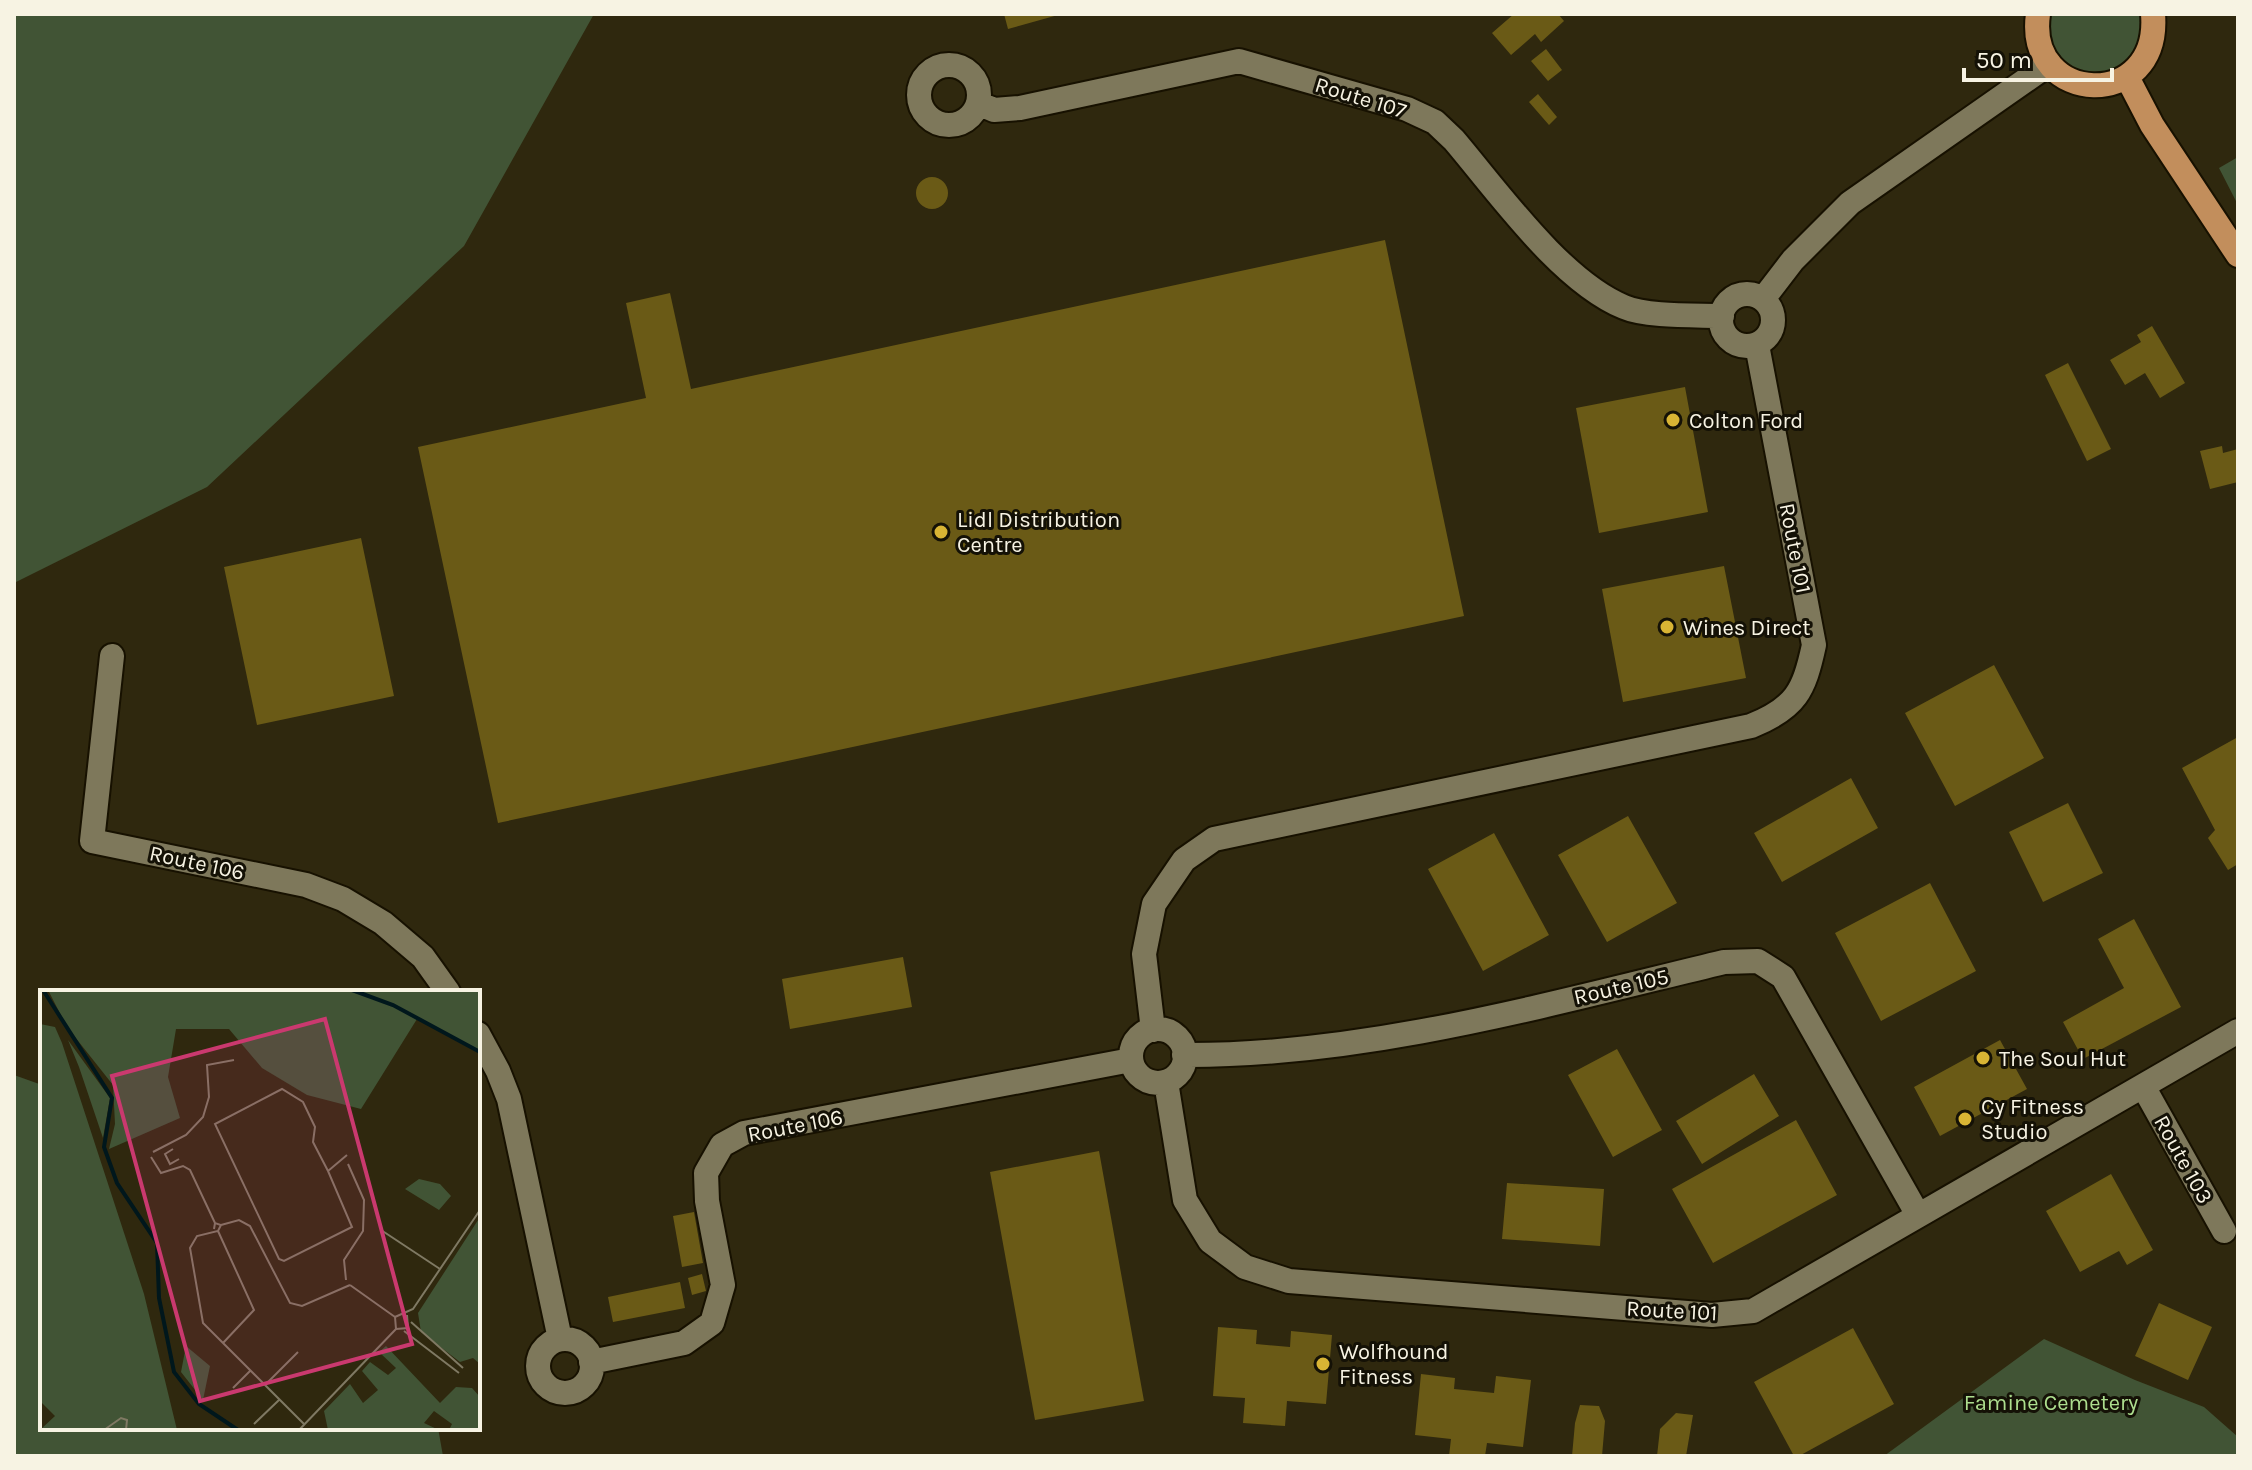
<svg xmlns="http://www.w3.org/2000/svg" width="2252" height="1470" viewBox="0 0 2252 1470" font-family="Karla,sans-serif">
	<style>
		.green { fill: #415435 }
		.building { fill: #6a5a16 }
		.lines { fill: none; stroke-linecap: round; stroke-linejoin: round }
		.minor-casing { stroke: #171100; stroke-width: 28 }
		.major-casing { stroke: #171100; stroke-width: 28 }
		.minor { stroke: #7e785b; stroke-width: 24 }
		.major { stroke: #c28e5c; stroke-width: 24 }
		.poi-dot { fill: #d8b434; stroke: #141106; stroke-width: 3 }
		.labels { text-anchor: middle; stroke-width: 6; stroke-linejoin: round; paint-order: stroke }
		.street-label { font-size: 22px; fill: #f7f3e3; stroke: #141106 }
		.poi-label { font-size: 22px; fill: #f7f3e3; stroke: #141106; text-anchor: start }
		.park-label { font-size: 22px; fill: #adde8e; stroke: #141106 }
		.inset-river { fill: none; stroke: #00171c; stroke-width: 4 }
		.inset-road { fill: none; stroke: #7f7963; stroke-width: 2 }
		.view { fill: #ca396f; fill-opacity: 0.15; stroke: #ca396f; stroke-width: 4 }
		.inset-edge { fill: none; stroke: #f7f3e3; stroke-width: 4 }
	</style>
	<rect width="100%" height="100%" fill="#2f280e"/>
	<path class="green" d="M14,14H594L464,246L207,487L14,583Z
		M2050,14H2140C2152,79 2063,97 2049,39C2047,31 2049,22 2050,14Z
		M2238,157V205L2219,168Z
		M14,1075L42,1085V1428H438L443,1456H14Z
		M2044,1339L2135,1380L2204,1407L2238,1437V1454L2234,1456H1884Z"/>
	<path class="building" d="M1004,14H1057L1058,15L1008,29Z
		M1514,14H1558L1564,21L1541,42L1535,34L1511,55L1492,33Z
		M1546,49L1562,70L1548,81L1531,61Z
		M1538,94L1557,117L1549,125L1529,102Z
		M916 193a16 16 0 1 1 32 0a16 16 0 1 1-32 0Z
		M1385,240L1464,616L498,823L418,447L646,398L626,303L670,293L691,389Z
		M2152,326L2185,383L2160,398L2145,373L2125,385L2110,360L2141,342L2137,335Z
		M2068,363L2111,449L2087,461L2045,375Z
		M1685,387L1708,512L1599,533L1576,408Z
		M2222,446L2223,453L2238,449V482L2210,489L2200,451Z
		M361,538L394,696L257,725L224,567Z
		M1724,566L1746,678L1623,702L1602,589Z
		M1994,665L2044,758L1955,806L1905,713Z
		M2238,737V864L2228,870L2208,838L2215,830L2182,768Z
		M1851,778L1878,828L1782,882L1754,833Z
		M2068,803L2103,873L2043,902L2009,832Z
		M1628,816L1677,903L1607,942L1558,855Z
		M1494,833L1549,935L1483,971L1428,869Z
		M1930,883L1976,971L1881,1021L1835,933Z
		M2134,919L2181,1007L2083,1059L2063,1022L2124,988L2098,939Z
		M903,957L912,1007L790,1029L782,979Z
		M2000,1040L2027,1089L1940,1136L1914,1087Z
		M1617,1049L1662,1130L1613,1157L1568,1075Z
		M1754,1074L1779,1116L1702,1164L1676,1121Z
		M1796,1120L1837,1195L1713,1263L1672,1189Z
		M1099,1151L1144,1401L1035,1420L990,1172Z
		M2111,1174L2153,1250L2127,1265L2119,1251L2080,1272L2046,1211Z
		M1507,1183L1604,1189L1600,1246L1502,1239Z
		M694,1212L703,1263L682,1267L673,1216Z
		M702,1274L706,1291L692,1295L688,1278Z
		M680,1282L685,1308L613,1322L608,1297Z
		M2159,1303L2212,1327L2188,1380L2135,1356Z
		M1218,1327L1257,1330L1256,1344L1290,1347L1291,1331L1332,1335L1326,1404L1287,1401L1285,1426L1243,1423L1245,1398L1213,1396Z
		M1853,1328L1894,1404L1799,1456H1794L1754,1382Z
		M1421,1374L1455,1378L1454,1389L1494,1393L1496,1376L1531,1380L1523,1447L1487,1443L1485,1456H1449L1451,1439L1415,1435Z
		M1580,1405L1599,1406L1605,1421L1602,1456H1572L1575,1423Z
		M1676,1413L1693,1415L1686,1456H1657L1660,1429Z"/>
	<g class="lines">
		<defs>
			<path id="minor" d="M919 95a30 30 0 1 1 60 0a30 30 0 1 1-60 0Z
				M978,103L994,110L1020,108L1239,61L1407,109L1435,122L1454,140C1499,193 1561,281 1624,307C1647,317 1696,315 1722,316
				M1721 320a26 26 0 1 1 52 0a26 26 0 1 1-52 0Z
				M1763,299L1793,260L1850,203L2049,64
				M112,656L92,841L306,885L343,899L383,923L423,957L448,992
				M1131 1056a27 27 0 1 1 54 0a27 27 0 1 1-54 0Z
				M1153,1030L1144,954L1154,904L1184,860L1214,839L1751,726C1796,708 1804,691 1814,645L1757,345
				M478,1034L498,1071L509,1099L560,1339
				M1184,1055C1365,1056 1549,1004 1724,962L1758,961L1783,977L1918,1215
				M1166,1082L1185,1200L1210,1241L1245,1267L1289,1281L1712,1315L1753,1311L2238,1031
				M2143,1086L2224,1231
				M538 1366a27 27 0 1 1 54 0a27 27 0 1 1-54 0Z
				M591,1362L684,1343L712,1323L723,1285L707,1201L706,1173L722,1145L744,1133L1131,1060"/>
			<path id="major" d="M2038,14C2025,106 2161,112 2153,14
				M2127,77L2152,125L2238,255"/>
		</defs>
		<use href="#minor" class="minor-casing"/>
		<use href="#major" class="major-casing"/>
		<use href="#minor" class="minor"/>
		<use href="#major" class="major"/>
	</g>
	<g class="poi-dot">
		<circle cx="1673" cy="420" r="8"/>
		<circle cx="941" cy="532" r="8"/>
		<circle cx="1667" cy="627" r="8"/>
		<circle cx="1983" cy="1058" r="8"/>
		<circle cx="1965" cy="1119" r="8"/>
		<circle cx="1323" cy="1364" r="8"/>
	</g>
	<g class="labels">
		<g class="street-label">
			<text transform="translate(1361 97) rotate(17)" y="8">Route 107</text>
			<text transform="translate(1796 548) rotate(79)" y="8">Route 101</text>
			<text transform="translate(197 862) rotate(12)" y="8">Route 106</text>
			<text transform="translate(1621 986) rotate(-13)" y="8">Route 105</text>
			<text transform="translate(795 1125) rotate(-11)" y="8">Route 106</text>
			<text transform="translate(2184 1159) rotate(61)" y="8">Route 103</text>
			<text transform="translate(1672 1310) rotate(3)" y="8">Route 101</text>
		</g>
		<g class="poi-label">
			<text x="1689" y="428">Colton Ford</text>
			<text x="957" y="527">Lidl Distribution<tspan x="957" dy="25">Centre</tspan></text>
			<text x="1683" y="635">Wines Direct</text>
			<text x="1999" y="1066">The Soul Hut</text>
			<text x="1981" y="1114">Cy Fitness<tspan x="1981" dy="25">Studio</tspan></text>
			<text x="1339" y="1359">Wolfhound<tspan x="1339" dy="25">Fitness</tspan></text>
		</g>
		<g class="park-label">
			<text x="2051" y="1410">Famine Cemetery</text>
		</g>
	</g>
	<g transform="translate(40 990)">
		<rect width="440" height="440" fill="#2f280e"/>
		<path d="M8,0H440V62L377,29L321,119L267,105L222,78L189,39H136L128,87L140,128L69,159L75,134L73,95L27,37ZM0,34L15,37L22,53L104,304L137,440H0L15,426L0,411ZM28,50L70,108L63,148L39,77ZM379,189L400,194L411,206L399,220L365,199ZM440,227V374L433,368L420,372L381,342L378,323ZM146,356L170,376L163,410L141,382ZM346,356L400,413L416,397L432,398L440,407V440H409L412,434L394,421L384,433L399,440H288L284,421L310,394L323,413L338,400L322,381L330,372L348,385L356,378L339,362Z" fill="#415435"/>
		<path class="inset-river" d="M3,0L72,108L64,157L77,193L117,253L119,308L134,382L159,414L198,440M312,0L353,15L440,62"/>
		<path class="inset-road" d="M133,159L125,164L130,174L139,169M113,162L146,145L163,127L169,107L167,75L194,70M111,167L121,183L143,176L150,180L175,233M288,181L273,152L275,137L263,112L242,99L175,134L239,269L244,271L312,237L288,181L307,165M181,235L199,230L210,236L250,313L262,316L310,295M174,239L175,233L181,235L178,241L157,246L150,258L163,333L264,434M341,240L400,279M178,241L214,320L183,353M306,290L304,270L323,241L324,210L308,174M310,295L355,327M371,332L423,378M356,339L355,327L373,319L440,220M356,339L368,338L367,325M364,341L419,383M225,395L258,362M193,398L211,380M214,434L239,410M64,440L81,428L87,430L86,440M259,440L356,339"/>
		<path class="view" d="M285,29L372,354L160,411L72,86Z"/>
		<rect width="440" height="440" class="inset-edge"/>
	</g>
	<rect width="2252" height="1470" fill="none" stroke="#f7f3e3" stroke-width="32"/>
	<path d="M1964 68v12h148v-12" fill="none" stroke="#f7f3e3" stroke-width="4"/>
	<text x="1976" y="68" font-size="24" fill="#f7f3e3" stroke="#141106" stroke-width="6" paint-order="stroke">50 m</text>
</svg>
